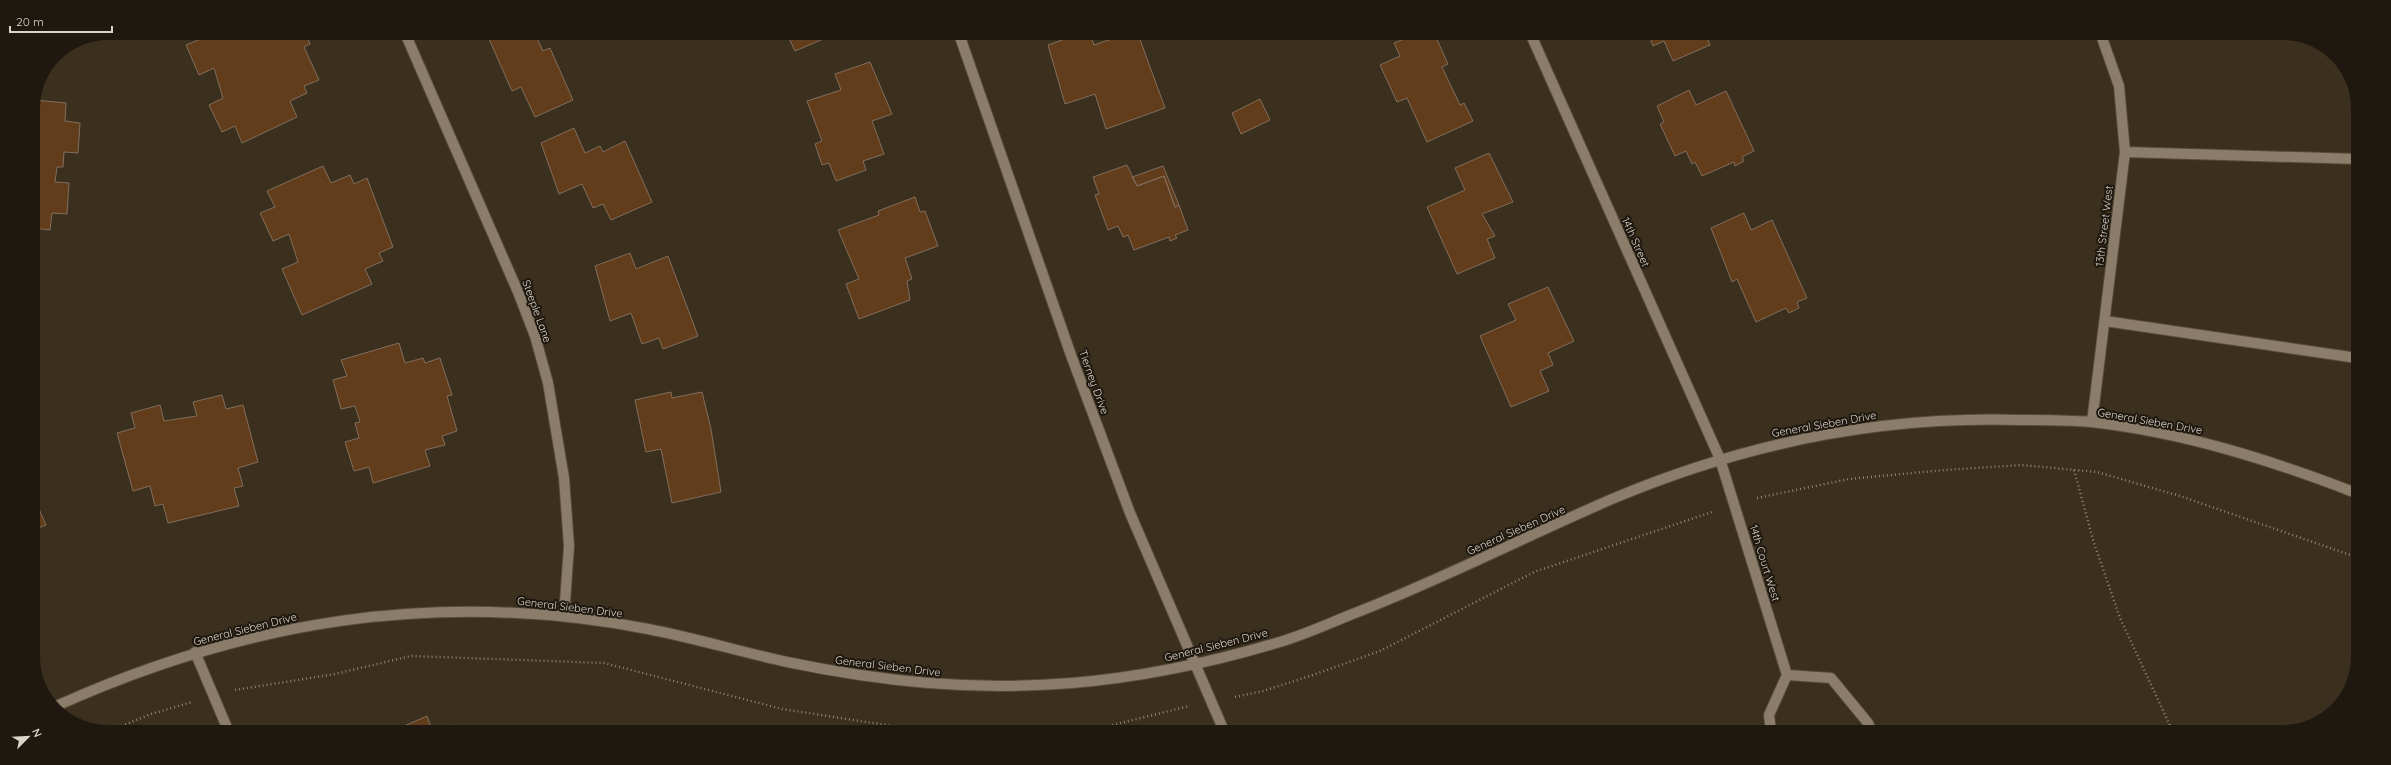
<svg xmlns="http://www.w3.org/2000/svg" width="2391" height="765" viewBox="0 0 2391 765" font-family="Quicksand,sans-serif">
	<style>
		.building { fill: #623d1b; stroke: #826e5e }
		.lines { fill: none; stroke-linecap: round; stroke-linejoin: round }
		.minor-casing { stroke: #564c3d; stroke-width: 12 }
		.path { stroke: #8f8677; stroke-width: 2.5; stroke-dasharray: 1 3; stroke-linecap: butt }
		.minor { stroke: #8b7d69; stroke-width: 10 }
		.labels { text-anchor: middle; stroke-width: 4; stroke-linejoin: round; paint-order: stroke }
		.street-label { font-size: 11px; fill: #dbd4c9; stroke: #1e1810 }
	</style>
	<rect width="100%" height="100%" fill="#3b2f1d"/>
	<path class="building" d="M198,33H305L310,44L304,47L319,80L304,86L307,93L290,101L297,117L242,143L235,126L222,132L209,105L223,98L214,68L199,75L186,45L201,39Z
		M492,33L535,34L543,51L550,48L573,100L535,117L521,87L512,91L489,39L493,37Z
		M787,34H835L795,51Z
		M1079,34H1090L1094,45L1126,34H1138L1165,108L1106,129L1095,94L1065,104L1048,45Z
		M1414,35H1435L1448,64L1442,67L1460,105L1464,103L1473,121L1427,142L1407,98L1397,102L1380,65L1400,56L1394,43Z
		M1649,35H1706L1710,45L1673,61L1664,41L1653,46Z
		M870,62L892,114L872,121L884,154L863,161L866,170L836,181L829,163L822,165L815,144L822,141L807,101L841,90L835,74Z
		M1689,90L1696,105L1726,91L1754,151L1742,157L1744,161L1735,166L1734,162L1702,176L1695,162L1692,164L1686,151L1675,156L1660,124L1664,122L1657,106Z
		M1260,99L1270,120L1241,134L1232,113Z
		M35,100L66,103L65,121L80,123L78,153L64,152L63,167H57L55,182L69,183L67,214L52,213L50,230L33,228Z
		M574,128L585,153L600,146L603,152L625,141L652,202L611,220L603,204L593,208L582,184L559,194L541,143Z
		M1489,153L1513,202L1482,214L1495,236L1487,239L1495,258L1457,274L1427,207L1465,190L1455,168Z
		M1127,165L1137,186L1164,176L1175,207L1179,205L1188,230L1175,235L1177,238L1170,241L1169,237L1134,250L1128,235L1123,237L1118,226L1108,230L1095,195L1099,194L1093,177Z
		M323,166L331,183L350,175L354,184L367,178L393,247L379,253L383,261L365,269L372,284L302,315L282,269L298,262L289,234L273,241L260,213L275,207L267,191Z
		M1163,166L1179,205L1175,207L1164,176L1137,186L1132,177Z
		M915,197L920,212L925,211L938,246L905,258L912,279L907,281L910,300L859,319L846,284L859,279L838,230L879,215L878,211Z
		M1744,213L1751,230L1772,220L1807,298L1797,302L1799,308L1789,313L1786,308L1756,322L1737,279L1732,282L1711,228Z
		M630,253L636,269L668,256L698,336L663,349L659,338L642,344L631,313L610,321L595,266Z
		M1548,287L1574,341L1548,353L1553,365L1540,371L1549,391L1511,407L1480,336L1516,320L1508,304Z
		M399,343L405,363L423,358L425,363L440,358L452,395L447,396L457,431L442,436L445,445L425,450L430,466L373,483L369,467L354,471L345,442L359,438L355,423L360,422L355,406L341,409L333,380L347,376L341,360Z
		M671,392L672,398L702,392L711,429L721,492L672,503L661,449L646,452L635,400Z
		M222,395L226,409L243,405L258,462L238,468L243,486L234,488L239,506L168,523L163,504L155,506L150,486L133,491L117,433L135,428L131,413L160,405L164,421L197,416L193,402Z
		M33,495L46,525L33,530Z
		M427,716L432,730H395Z
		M449,725L451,730H436Z"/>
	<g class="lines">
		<defs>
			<path id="minor" d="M405,33L518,292L535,336L548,383L564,478L569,546L564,616
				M959,34L1072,358L1130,513L1224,731
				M1531,35L1720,459L1787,675L1769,715L1771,731
				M2125,152L2358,159
				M2105,321L2357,358
				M2092,422L2125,152L2119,86L2101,35
				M195,652L228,730
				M1787,675L1831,678L1868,723L1872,732
				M54,707C246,620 439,589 648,629C695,638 741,652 787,662C883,682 974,691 1072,683C1144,677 1214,662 1283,641C1306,634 1328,624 1350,615C1439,581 1524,537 1612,499C1742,444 1878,416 2019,420C2043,420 2067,420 2091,422C2182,432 2271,460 2356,493"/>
		</defs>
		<use href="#minor" class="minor-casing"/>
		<path class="path" d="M2074,470L2094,543L2120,618L2173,732
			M1757,498L1849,479L1945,470L2022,465L2097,472L2180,496L2356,557
			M235,690L335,674L411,656L604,663L782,709L918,730
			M1235,697L1263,691L1310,676L1380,651L1534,572L1712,512
			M114,729L151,714L192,702
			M1089,731L1189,706"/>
		<use href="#minor" class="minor"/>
	</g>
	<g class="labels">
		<g class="street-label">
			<text transform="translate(2104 226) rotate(-83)" y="4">13th Street West</text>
			<text transform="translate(1636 242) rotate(66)" y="4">14th Street</text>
			<text transform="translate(537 311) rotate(70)" y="4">Steeple Lane</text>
			<text transform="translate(1094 382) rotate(70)" y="4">Tierney Drive</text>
			<text transform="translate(2150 421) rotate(10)" y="4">General Sieben Drive</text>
			<text transform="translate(1824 424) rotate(-10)" y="4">General Sieben Drive</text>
			<text transform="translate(1516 530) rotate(-24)" y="4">General Sieben Drive</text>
			<text transform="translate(1765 563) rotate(73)" y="4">14th Court West</text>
			<text transform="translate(570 607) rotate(7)" y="4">General Sieben Drive</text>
			<text transform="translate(245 629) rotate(-14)" y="4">General Sieben Drive</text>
			<text transform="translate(1216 645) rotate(-14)" y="4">General Sieben Drive</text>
			<text transform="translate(888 666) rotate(7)" y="4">General Sieben Drive</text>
		</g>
	</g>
	<path d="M0 0H2391V765H0ZM108 40H2283A68 68 0 0 1 2351 108V657A68 68 0 0 1 2283 725H108A68 68 0 0 1 40 657V108A68 68 0 0 1 108 40Z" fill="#1e1810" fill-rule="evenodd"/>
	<g transform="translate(28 737) rotate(66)" stroke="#1e1810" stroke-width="3" paint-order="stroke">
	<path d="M0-3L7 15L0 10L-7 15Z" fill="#dbd4c9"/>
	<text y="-6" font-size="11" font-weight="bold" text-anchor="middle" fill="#dbd4c9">N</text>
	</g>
	<path d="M10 26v6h102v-6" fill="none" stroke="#dbd4c9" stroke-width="2"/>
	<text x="16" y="26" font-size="12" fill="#dbd4c9" stroke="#1e1810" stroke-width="3" paint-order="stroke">20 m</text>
</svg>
